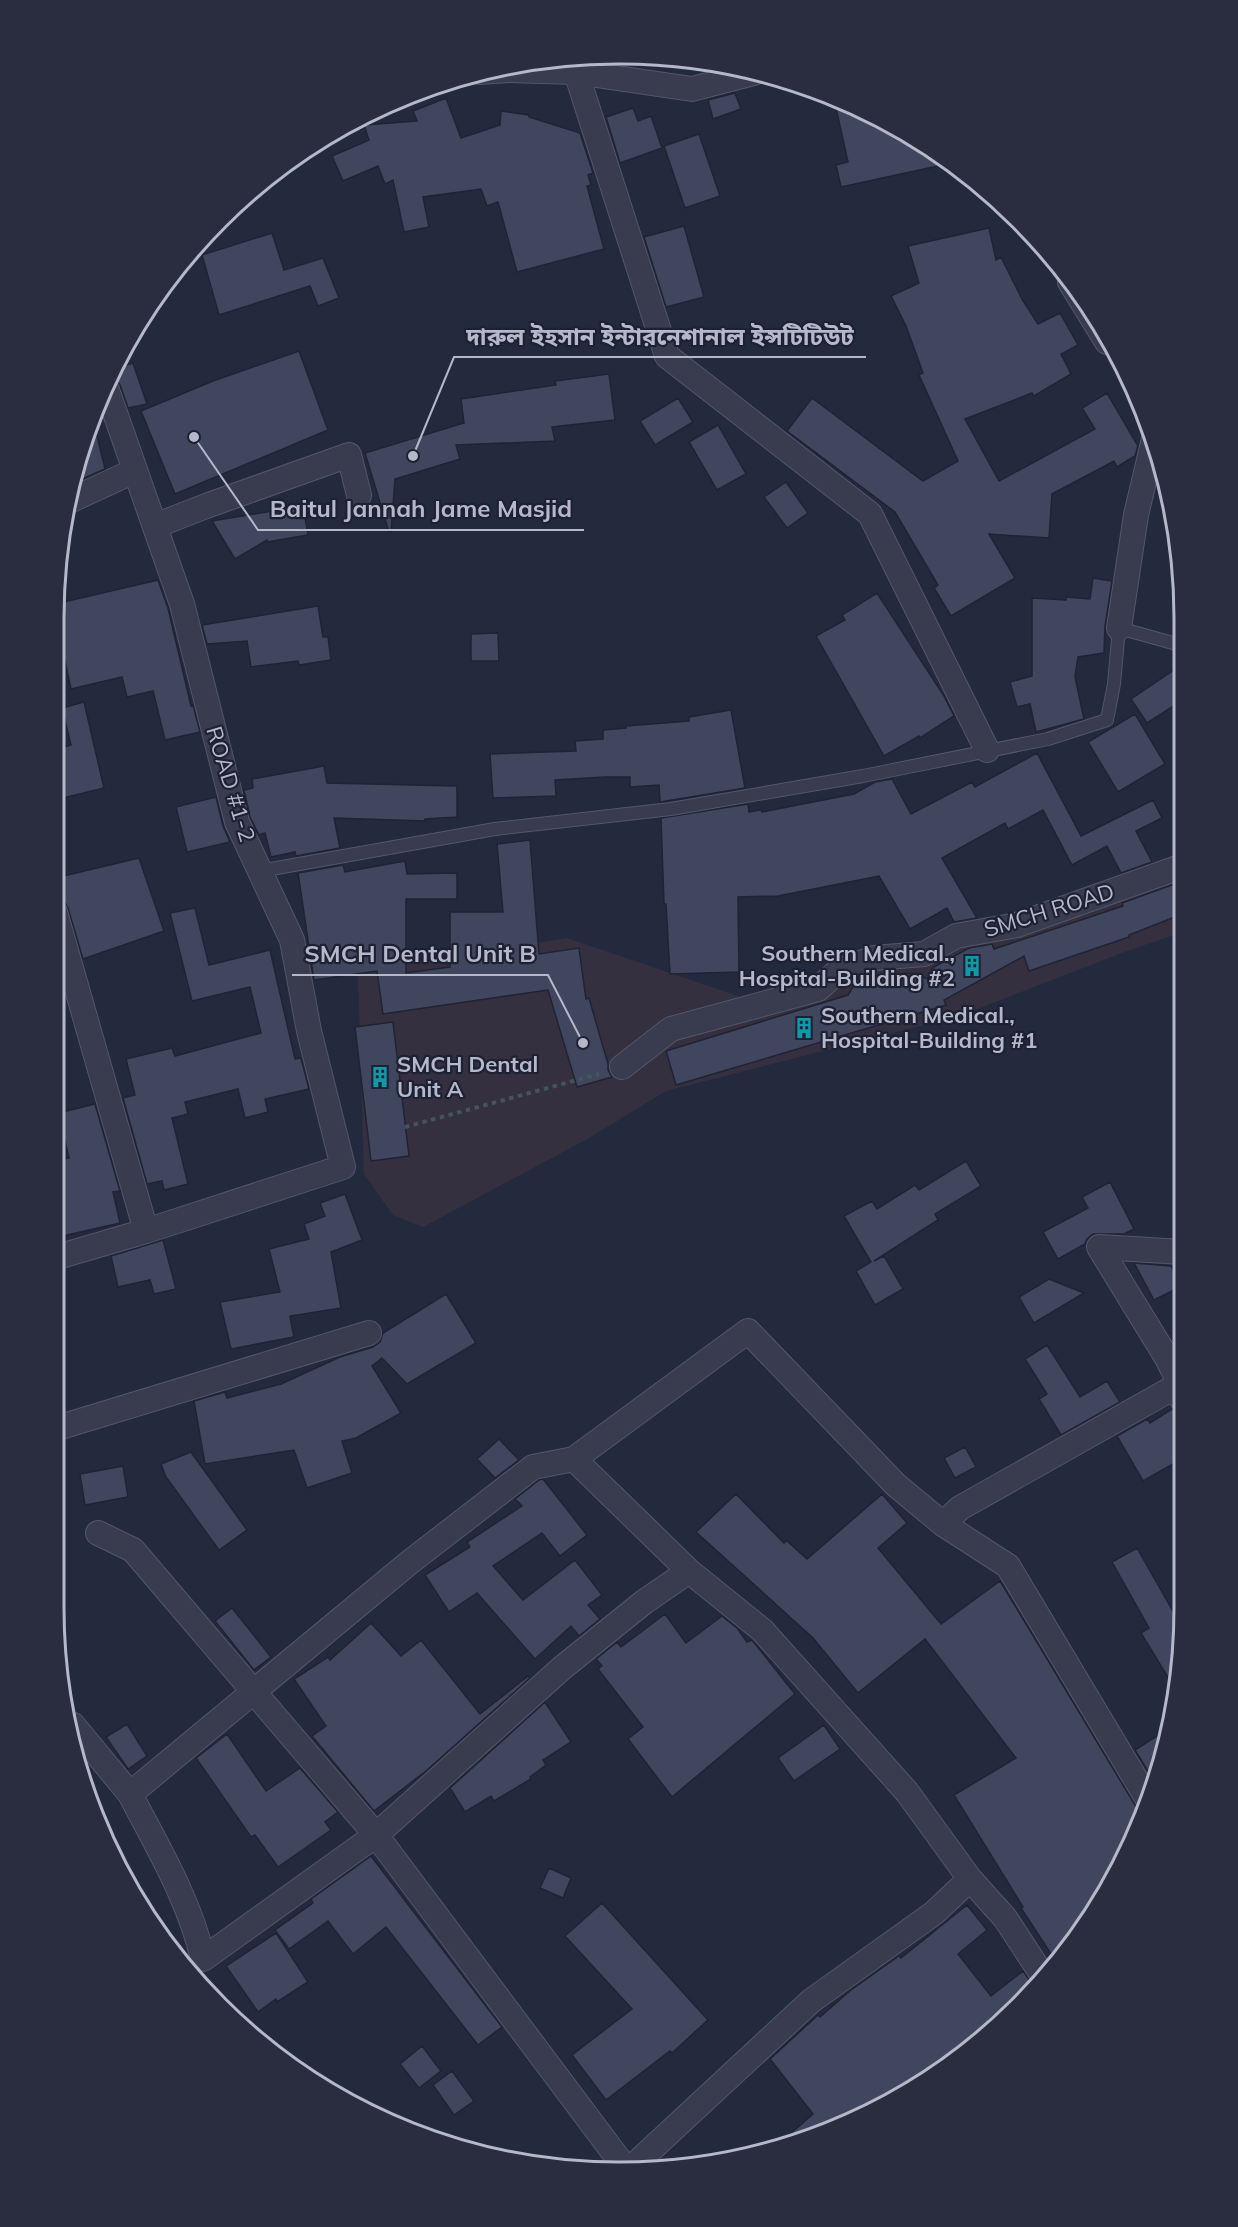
<svg xmlns="http://www.w3.org/2000/svg" width="1238" height="2227" viewBox="0 0 1238 2227" font-family="Mulish,'Noto Sans Bengali',sans-serif">
	<style>
		.medical { fill: #35303f }
		.building { fill: #40465e; stroke: #1f2335; stroke-width: 1.5 }
		.lines { fill: none; stroke-linecap: round; stroke-linejoin: round }
		.service-casing { stroke: #535769; stroke-width: 14 }
		.minor-casing { stroke: #535769; stroke-width: 26 }
		.path { stroke: #44545c; stroke-width: 4; stroke-dasharray: 4.5 4.5; stroke-linecap: butt }
		.service { stroke: #383c4e; stroke-width: 12 }
		.minor { stroke: #383c4e; stroke-width: 24 }
		.labels { text-anchor: middle; stroke-width: 4.5; stroke-linejoin: round; paint-order: stroke }
		.street-label { font-size: 22px; fill: #b4b8c9; stroke: #1d2133 }
		.poi-label { font-size: 22px; font-weight: bold; fill: #b4b8c9; stroke: #1d2133; text-anchor: start }
		.rim { fill: none; stroke: #b4b8c9; stroke-width: 3 }
		.leader { fill: none; stroke: #b4b8c9; stroke-width: 2 }
		.callout-dot { fill: #b4b8c9; stroke: #1d2133; stroke-width: 2 }
		.callout-label { font-size: 24px; text-anchor: middle; font-weight: bold; fill: #b4b8c9; stroke: #1d2133; stroke-width: 4.5; stroke-linejoin: round; paint-order: stroke }
	</style>
	<rect width="100%" height="100%" fill="#242a3e"/>
	<path class="medical" d="M1180,857V933L1127,951L959,1016L666,1091L589,1138L423,1227L393,1215L364,1174L358,973L567,938L741,997L1018,915Z"/>
	<path class="building" d="M695,60L716,64L724,66L699,72Z
		M735,93L741,109L713,119L708,100Z
		M446,98L461,138L500,125L501,111L529,115V117L580,133L593,173L588,175L591,185L587,186L604,249L517,272L498,202L487,206L481,189L423,197L429,227L404,232L393,180L385,184L378,166L343,181L332,156L369,140L364,125L417,121L413,111Z
		M834,99L901,130L947,164L841,187L836,165L848,162Z
		M633,108L638,121L651,116L662,148L620,163L606,117Z
		M699,134L720,196L685,208L664,146Z
		M684,226L704,297L666,307L644,237Z
		M989,228L996,260L1001,257L1023,301L1038,324L1060,313L1078,345L1061,354L1071,374L1034,396L1032,393L965,419L999,481L1095,429L1082,408L1107,393L1138,446L1135,456L1117,467L1114,461L1052,494L1049,538L989,534L1015,578L951,616L934,588L938,585L895,512L787,431L812,398L923,481L958,461L919,375L923,373L906,326L891,296L919,283L908,246Z
		M272,233L284,270L323,258L339,298L318,306L310,286L219,315L202,255Z
		M299,351L328,430L175,494L141,411L213,381Z
		M133,363L147,404L128,408L120,385L113,377L117,368Z
		M609,374L615,420L552,427L555,441L456,445L460,459L395,479L391,532H389L365,453L464,423L461,399L556,385L555,381Z
		M678,398L693,422L655,445L640,421Z
		M94,423L105,469L71,484L73,472Z
		M718,425L746,474L717,490L689,442Z
		M786,482L808,513L787,528L764,497Z
		M303,506L308,535L267,542V540L235,559L212,521Z
		M1093,578L1112,581L1105,626L1104,653L1078,657L1075,677L1084,719L1036,732L1030,704L1017,707L1010,682L1032,676V598L1066,600V597L1090,599Z
		M158,580L168,608L191,706L193,705L200,732L165,740L153,691L127,697L122,677L71,689L64,657L55,659V604Z
		M877,593L944,696L954,716L920,738L919,736L884,756L816,636L845,620L842,615Z
		M318,606L323,637H328L331,660L299,665L298,661L251,667L247,641L207,644L202,625Z
		M498,633L499,661H471V634Z
		M1180,666V702L1147,723L1131,699Z
		M84,702L104,788L55,800V749L71,745L62,708Z
		M731,710L745,788L660,802L659,785L630,787V777H605L555,780L556,796L493,798L490,754L576,751L575,741L603,739V730L626,728V726L689,721V717Z
		M1135,714L1165,764L1118,792L1088,742Z
		M1037,753L1081,836L1153,800L1162,818L1136,831L1152,862L1121,873L1107,846L1072,865L1043,810L1008,829L1005,823L942,858L977,918L954,922L947,908L910,929L879,876L778,896L738,897L739,972L670,974L666,904H664L661,818L748,804L749,812L761,810L762,812L854,794L875,782L892,779L911,814L972,782L975,787Z
		M324,766L327,783L457,786V817L425,819V821L334,818L340,848L296,856L295,852L271,857L265,833L259,835L250,817L244,790L253,788L252,779Z
		M216,797L223,826L230,842L187,852L176,807Z
		M530,840L539,954L579,948L586,999L589,998L608,1064V1070L612,1077L577,1087L548,990L383,1014L377,971L314,980L298,873L343,865L345,872L405,861L407,874L457,873V899H406V973L450,967V912H503L497,844Z
		M139,858L164,931L83,959L68,908L64,901L55,898V878Z
		M1180,882V915L1129,935V937L1029,971L1024,956L944,1000L946,1005L676,1085L666,1051L848,995L853,987L907,973L940,982L932,968L969,948L992,944L994,949L1123,906L1122,903Z
		M195,908L209,965L270,950L295,1059L301,1058L309,1089L265,1099L268,1112L245,1118L238,1089L185,1102L188,1114L172,1118L188,1184L164,1190L162,1181L147,1184L123,1098L135,1095L126,1059L172,1048L175,1056L261,1033L250,987L192,1001L170,913Z
		M393,1022L409,1156L371,1161L355,1027Z
		M95,1104L120,1191L113,1192L120,1223L54,1238L55,1161L69,1158L58,1113Z
		M966,1161L981,1186L935,1214L938,1220L874,1261L884,1256L903,1289L875,1305L856,1271L871,1262L844,1216L872,1201L877,1209L915,1185L919,1190Z
		M1110,1182L1134,1229L1124,1234H1093L1087,1239L1085,1244L1058,1259L1043,1232L1088,1208L1082,1197Z
		M345,1194L362,1240L331,1252L341,1308L290,1316L294,1337L231,1349L220,1302L280,1292L269,1249L309,1239L304,1224L325,1216L320,1203Z
		M163,1240L176,1289L154,1294L150,1280L118,1287L111,1256Z
		M1134,1263L1171,1266L1182,1286L1154,1300Z
		M1049,1279L1084,1293L1034,1323L1019,1297Z
		M446,1294L476,1343L407,1384L382,1358L372,1366L401,1413L356,1438L342,1441L352,1473L307,1488L294,1450L205,1464L194,1401L225,1392L227,1398L281,1384L340,1357L373,1347L380,1342L383,1333Z
		M1047,1345L1080,1397L1107,1381L1120,1402L1061,1435L1039,1399L1047,1394L1025,1359Z
		M1172,1409L1182,1413V1459L1143,1481L1117,1436L1147,1419L1150,1423Z
		M499,1439L519,1460L495,1478L477,1459Z
		M965,1447L976,1467L955,1478L944,1458Z
		M191,1452L247,1530L219,1550L166,1477L161,1464Z
		M123,1466L128,1497L85,1505L80,1474Z
		M543,1479L587,1535L560,1556L542,1533L493,1566L523,1600L575,1560L602,1595L588,1605L600,1619L579,1636L571,1626L535,1659L477,1593L449,1612L425,1575L470,1547L467,1542L522,1506L515,1499L539,1480Z
		M736,1494L784,1543L786,1540L807,1559L882,1494L907,1523L878,1548L941,1624L1000,1581L1135,1805L1141,1811L1108,1890L1053,1957L1021,1908L1023,1907L954,1795L1016,1758L925,1639L858,1693L813,1638L696,1532Z
		M1137,1548L1174,1613L1183,1608V1645L1175,1689L1141,1633L1149,1628L1112,1562Z
		M232,1608L271,1657L254,1670L215,1621Z
		M665,1614L686,1643L722,1616L737,1628L747,1642L752,1640L795,1694L672,1797L628,1739L643,1727L598,1669L602,1666L596,1659L617,1642L621,1647Z
		M371,1623L401,1656L421,1640L480,1714L528,1676L530,1678L426,1771L374,1811L312,1736L326,1726L294,1679L328,1657L330,1660Z
		M545,1702L571,1742L543,1760L546,1765L530,1777L531,1779L494,1801L491,1796L465,1812L450,1788Z
		M127,1724L147,1756L128,1769L106,1737Z
		M824,1725L840,1749L794,1781L778,1758Z
		M1169,1728L1165,1755L1154,1781L1135,1750Z
		M227,1734L266,1791L300,1768L338,1812L325,1822L331,1830L278,1867L255,1835L251,1837L196,1758Z
		M371,1856L502,2027L478,2045L386,1927L353,1954L328,1921L289,1949L275,1930L313,1903L311,1899Z
		M549,1868L571,1878L563,1898L540,1888Z
		M602,1903L708,2020L672,2053L670,2051L606,2100L572,2055L632,2009L565,1936Z
		M967,1905L987,1930L958,1954L991,1996L1023,1971L1032,1984L992,2033L835,2130L780,2143L813,2114L770,2059L818,2015L820,2017L851,1990L899,1956L901,1958Z
		M276,1933L308,1982L277,2002L276,1999L258,2012L226,1966Z
		M422,2046L441,2071L419,2088L400,2064Z
		M452,2071L474,2101L454,2115L433,2085Z"/>
	<g class="lines">
		<defs>
			<path id="service" d="M260,871L495,829L671,809L863,776L1048,739L1107,720L1114,684L1119,628L1180,645"/>
			<path id="minor" d="M479,72L508,70L576,72L692,89L754,73
				M576,72L667,356L870,514L987,750
				M1070,282L1107,342
				M69,501L134,471
				M155,526L206,506L349,455L359,495
				M1119,628L1136,515L1154,439
				M55,912L146,1231
				M622,1067L671,1029L818,989L837,972L874,958L924,954L956,936L1017,925L1180,867
				M1182,1252L1099,1247L1167,1358L1180,1384L1182,1399
				M54,1258L146,1231L343,1167L309,1031L292,940L237,822L182,604L107,390
				M54,1429L369,1333
				M574,1459L748,1331L896,1485L943,1524L1008,1566L1147,1798
				M943,1524L960,1508L1180,1384
				M98,1533L133,1550L376,1835L626,2169
				M689,1571L644,1602L562,1668L376,1835L203,1959C190,1901 157,1846 130,1794L410,1562L533,1467L574,1459L689,1571L762,1630L907,1792L970,1879L1005,1918L1041,1973
				M73,1725L130,1794
				M630,2169L811,2001L934,1913L970,1879"/>
		</defs>
		<use href="#service" class="service-casing"/>
		<use href="#minor" class="minor-casing"/>
		<path class="path" d="M405,1127L599,1074"/>
		<use href="#service" class="service"/>
		<use href="#minor" class="minor"/>
	</g>
	<defs>
		<symbol id="building-bare" viewBox="-9 -9 18 18"><path d="M-4-6H4V6H1V3H-1V6H-4ZM-2.5-4.3h1.7v1.8h-1.7ZM.8-4.3h1.7v1.8H.8ZM-2.5-1h1.7V.8h-1.7ZM.8-1h1.7V.8H.8Z" fill="#0f9aa8" stroke="#1d2133" stroke-width="2.5" paint-order="stroke"/></symbol>
	</defs>
	<g fill-rule="evenodd">
		<use href="#building-bare" x="957" y="951" width="30" height="30"/>
		<use href="#building-bare" x="789" y="1013" width="30" height="30"/>
		<use href="#building-bare" x="365" y="1062" width="30" height="30"/>
	</g>
	<g class="labels">
		<g class="street-label">
			<text transform="translate(231 784) rotate(73)" y="8">ROAD #1-2</text>
			<text transform="translate(1049 910) rotate(-17)" y="8">SMCH ROAD</text>
		</g>
		<g class="poi-label">
			<text x="955" y="961" text-anchor="end">Southern Medical.,<tspan x="955" dy="25">Hospital-Building #2</tspan></text>
			<text x="821" y="1023">Southern Medical.,<tspan x="821" dy="25">Hospital-Building #1</tspan></text>
			<text x="397" y="1072">SMCH Dental<tspan x="397" dy="25">Unit A</tspan></text>
		</g>
	</g>
	<path d="M0 0H1238V2227H0ZM618 64H620A554 554 0 0 1 1174 618V1608A554 554 0 0 1 620 2162H618A554 554 0 0 1 64 1608V618A554 554 0 0 1 618 64Z" fill="#292d3f" fill-rule="evenodd"/>
	<path class="rim" d="M618 64H620A554 554 0 0 1 1174 618V1608A554 554 0 0 1 620 2162H618A554 554 0 0 1 64 1608V618A554 554 0 0 1 618 64Z"/>
	<path class="leader" d="M413 456L454 357H866M194 437L258 530H584M583 1043L548 975H292"/>
	<g class="callout-dot">
		<circle cx="413" cy="456" r="6"/>
		<circle cx="194" cy="437" r="6"/>
		<circle cx="583" cy="1043" r="6"/>
	</g>
	<g class="callout-label">
		<text x="660" y="345">দারুল ইহসান ইন্টারনেশানাল ইন্সটিটিউট</text>
		<text x="421" y="517">Baitul Jannah Jame Masjid</text>
		<text x="420" y="962">SMCH Dental Unit B</text>
	</g>
</svg>
